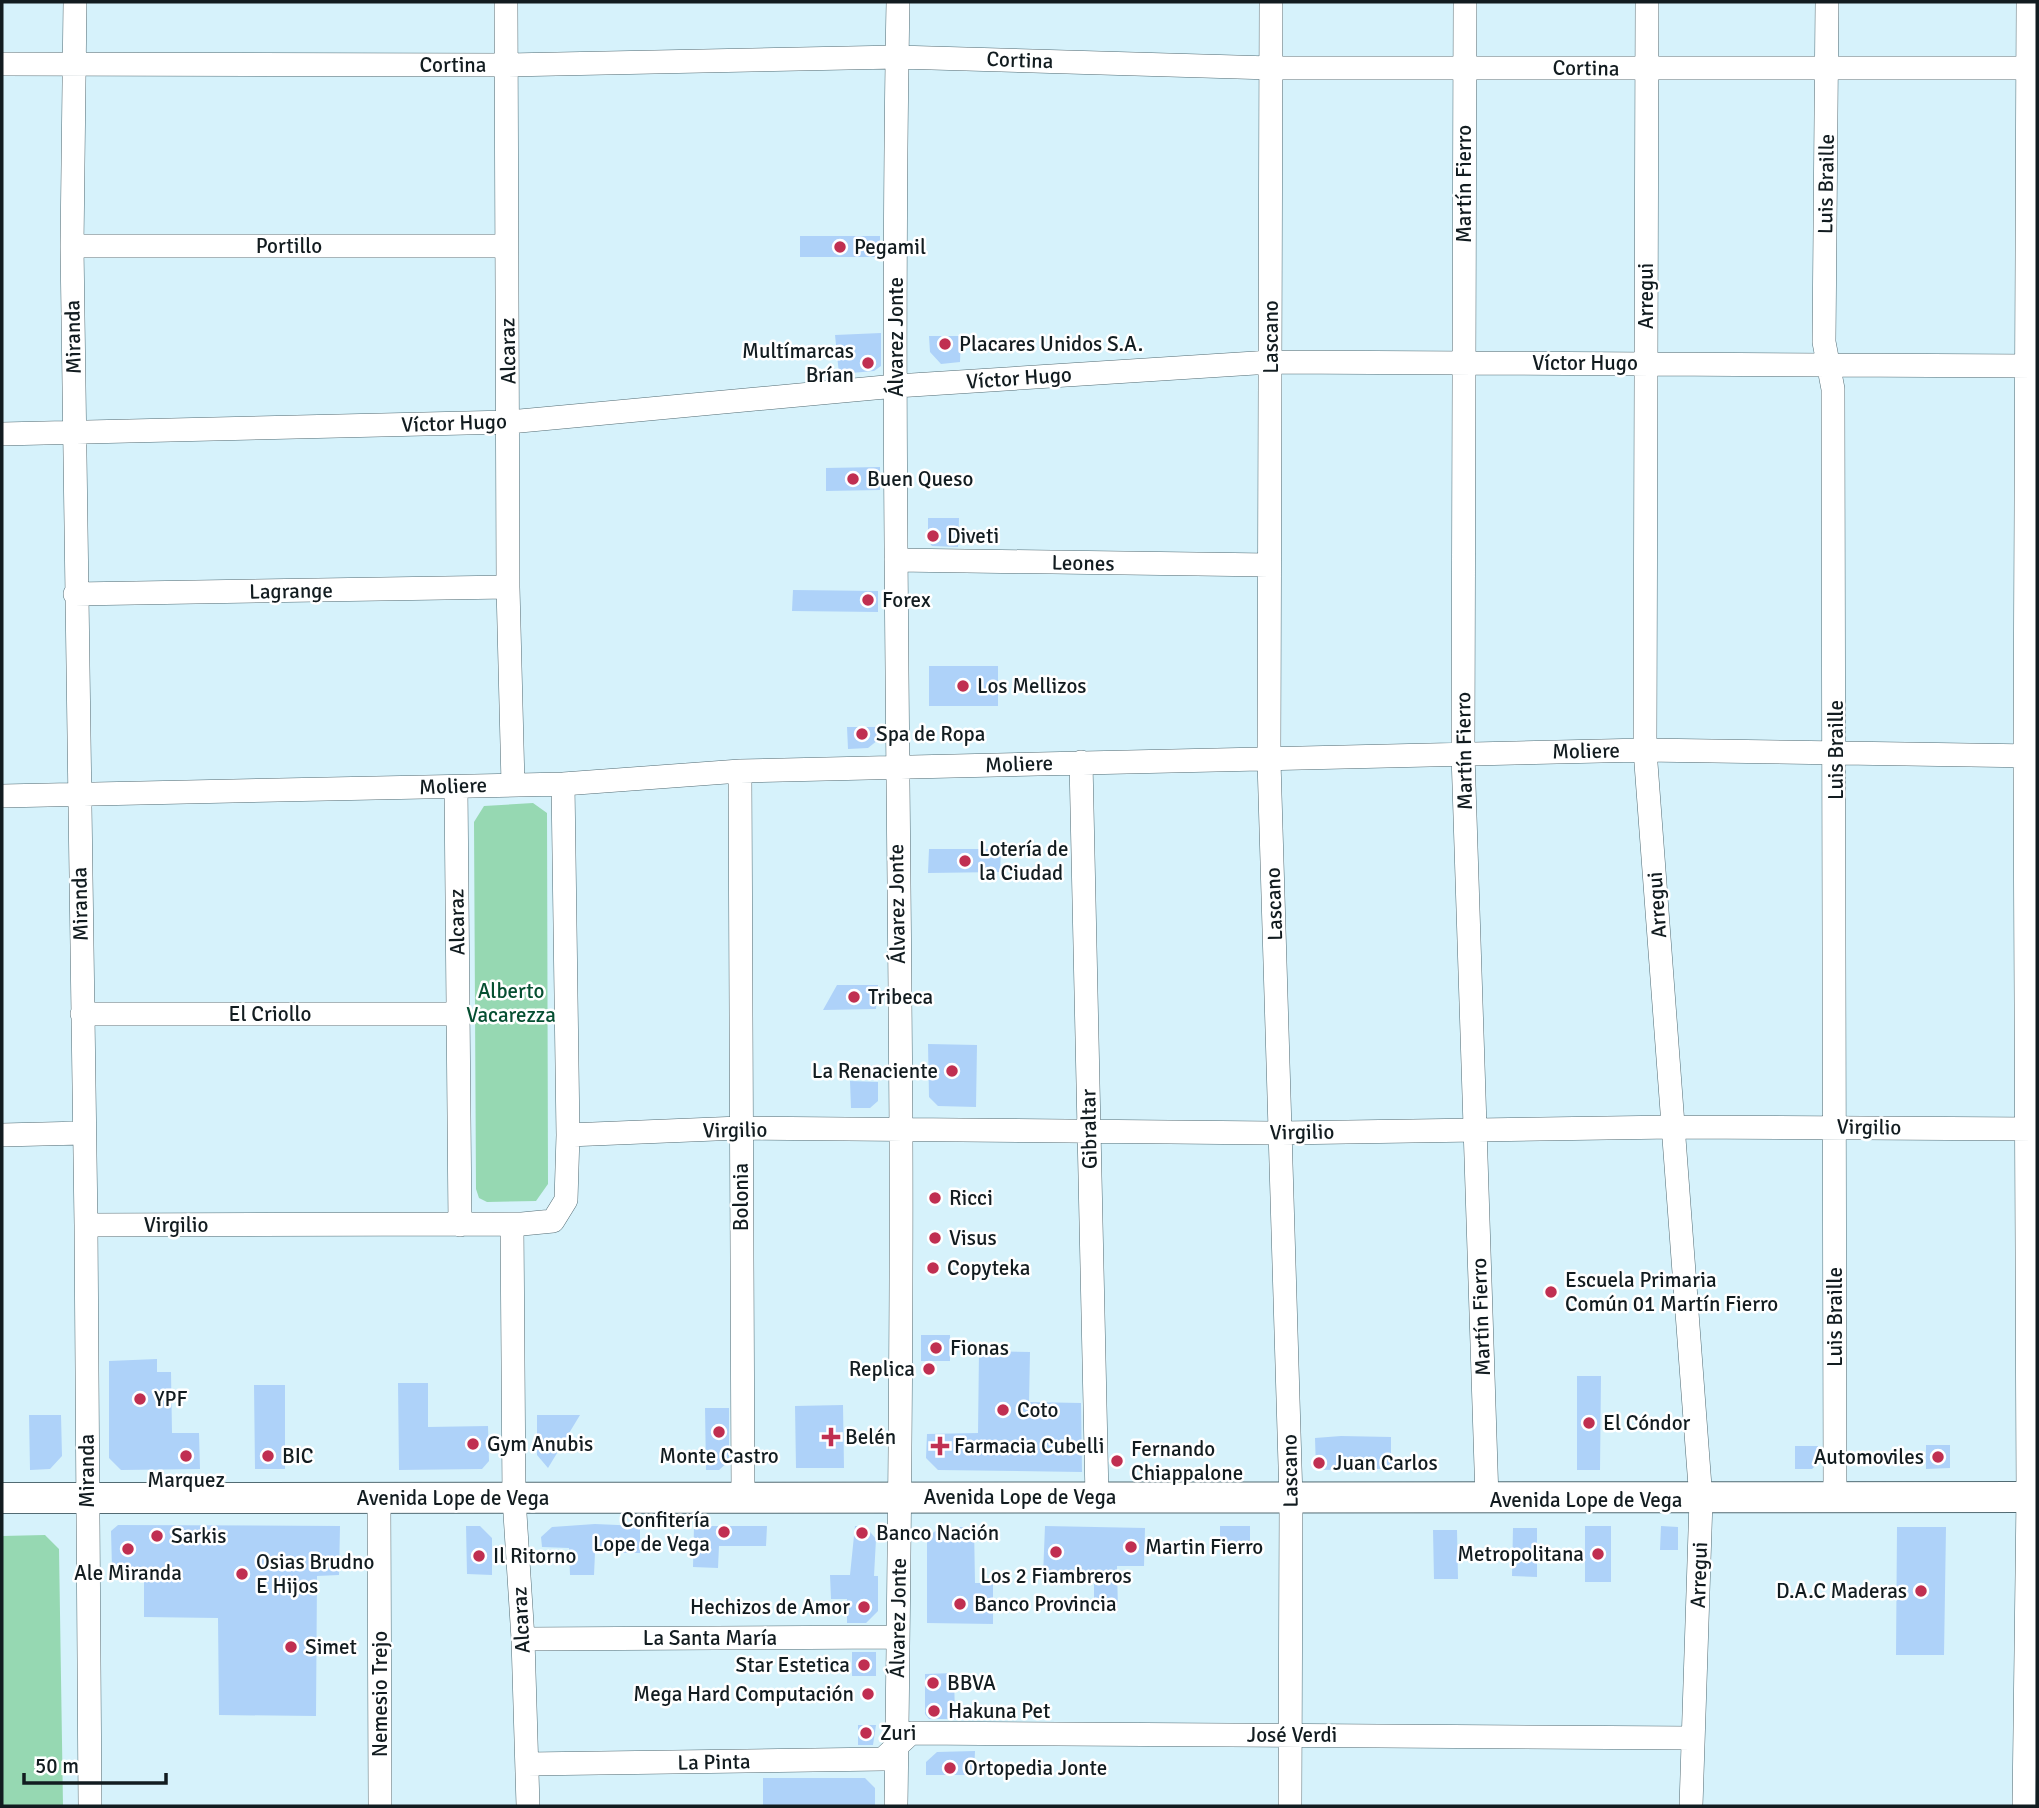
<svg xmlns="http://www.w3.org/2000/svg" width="2039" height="1808" viewBox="0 0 2039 1808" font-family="Signika,sans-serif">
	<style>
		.green { fill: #96d8b2 }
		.building { fill: #aed2f9 }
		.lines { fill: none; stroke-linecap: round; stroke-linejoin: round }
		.minor-casing { stroke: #526b73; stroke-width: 24 }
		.major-casing { stroke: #526b73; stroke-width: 32 }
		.minor { stroke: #fff; stroke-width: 23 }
		.major { stroke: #fff; stroke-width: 30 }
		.poi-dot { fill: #c02f51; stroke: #fff; stroke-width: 2.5 }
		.labels { text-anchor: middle; stroke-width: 5; stroke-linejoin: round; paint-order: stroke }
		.street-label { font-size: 21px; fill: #121c20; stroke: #fff }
		.poi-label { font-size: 21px; fill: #121c20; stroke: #fff; text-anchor: start }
		.park-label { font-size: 21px; fill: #054f31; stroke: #fff }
	</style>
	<rect width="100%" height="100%" fill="#d6f2fb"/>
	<path class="green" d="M533,803L547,813L548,1184L536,1201L487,1202L479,1198L476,1189L474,822L484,806Z
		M45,1535L59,1549L63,1806H2V1536Z"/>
	<path class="building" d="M800,236H880V257H800Z
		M881,333V366L874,371L839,374L835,335Z
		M929,336H961L960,362L941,364L930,352Z
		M880,467V490L826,491V468Z
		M928,518H959L958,547L932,546L928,541Z
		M793,590L878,591V612L792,611Z
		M929,666H998V706H929Z
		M847,727H878V740L868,748L848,749Z
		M929,849H1001L1000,872L928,873Z
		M837,985H878L876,1009L823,1010Z
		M928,1044L977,1045L976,1107L938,1106L929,1097Z
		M850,1081L878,1082V1101L870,1108H851Z
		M921,1335H950V1361H921Z
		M979,1351L1030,1352L1029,1402L1081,1403L1082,1472L938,1470L926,1458L927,1434L978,1433Z
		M157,1359V1372H171L172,1433H199L200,1469L121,1470L109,1458V1361Z
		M1577,1376H1601L1600,1470H1577Z
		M398,1383H428V1427L488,1426L489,1461L482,1469L399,1470Z
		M254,1385H285V1469H255Z
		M843,1405L844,1468H796L795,1406Z
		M705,1408H729V1461L719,1470H706Z
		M29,1415H61L62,1456L50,1469L30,1470Z
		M537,1415H580L548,1468L537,1455Z
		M1341,1436L1391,1437V1469L1316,1470L1315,1438Z
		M1926,1445H1950V1468L1926,1469Z
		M1795,1446H1818L1817,1464L1812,1469H1795Z
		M595,1524L640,1526V1553H595L594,1575H570L569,1548L542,1547L541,1537L552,1527Z
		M118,1525L340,1526L339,1575L317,1576L316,1716L219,1715L218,1618L144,1617V1568H112L111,1531Z
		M466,1526H480L492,1538V1575L467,1574Z
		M694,1526H767L766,1546H719L718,1568L693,1567Z
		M855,1526L866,1527L876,1539L874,1576H878V1611L866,1623H847V1599H831L830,1575H850Z
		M1045,1526L1145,1528L1144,1566H1117L1118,1612H1094V1578L1043,1576Z
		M1220,1526H1250V1550H1220Z
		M1585,1526H1611V1582H1585Z
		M1661,1526L1678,1527V1550H1660Z
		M940,1527H974L975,1583H993V1624L927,1623V1538Z
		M1897,1527H1946L1944,1655H1896Z
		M1513,1528H1537V1577L1512,1576Z
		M1433,1530H1457L1458,1579H1434Z
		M852,1652H876V1676H852Z
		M954,1673L955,1719H929L925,1714V1674Z
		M858,1725H876L873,1745H858Z
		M975,1751L974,1775H926V1762L937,1752Z
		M763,1778H865L875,1788V1806H763Z"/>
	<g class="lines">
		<defs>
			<path id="minor" d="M75,2L72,246L86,1225L90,1806
				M506,2L508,587L513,784
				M1271,2L1269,761L1291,1499L1290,1806
				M1465,2L1463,754L1487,1499
				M1647,2L1645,750L1701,1500L1691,1806
				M1827,2L1824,342L1833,389L1835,1499
				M2,64L507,65L897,57L1271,68H2037
				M72,246H506
				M2,434L509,422L896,386L1271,362L2037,366
				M896,560L1269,565
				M75,594L508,587
				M1081,762L1097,1497
				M740,771L743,1497
				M456,787L460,1225
				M2,796L563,784L740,771L1645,750L2037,756
				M82,1014H458
				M2,1135L83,1133
				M568,1135L740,1128L1282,1133L1673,1127L2037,1129
				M512,1224L514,1498L523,1639L528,1806
				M86,1225L522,1224L553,1221L566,1200L568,1135L563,784
				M379,1497L380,1806
				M523,1639L897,1637
				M527,1764L883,1759L911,1733L1693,1738
				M896,1806C899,1583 902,1359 901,1135C899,757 891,380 898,2
				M2024,1806L2028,1497L2025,756L2028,2"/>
			<path id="major" d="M2,1498L2037,1497"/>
		</defs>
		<use href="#minor" class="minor-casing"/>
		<use href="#major" class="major-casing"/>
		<use href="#minor" class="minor"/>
		<use href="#major" class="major"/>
	</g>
	<g class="poi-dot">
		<circle cx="840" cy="247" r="7"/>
		<circle cx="945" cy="344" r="7"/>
		<circle cx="868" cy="363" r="7"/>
		<circle cx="853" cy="479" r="7"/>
		<circle cx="933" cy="536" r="7"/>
		<circle cx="868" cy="600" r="7"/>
		<circle cx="963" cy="686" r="7"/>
		<circle cx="862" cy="734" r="7"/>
		<circle cx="965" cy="861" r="7"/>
		<circle cx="854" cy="997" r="7"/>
		<circle cx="952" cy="1071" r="7"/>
		<circle cx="935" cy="1198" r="7"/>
		<circle cx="935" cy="1238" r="7"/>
		<circle cx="933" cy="1268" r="7"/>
		<circle cx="1551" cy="1292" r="7"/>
		<circle cx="936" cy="1348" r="7"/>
		<circle cx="929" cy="1369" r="7"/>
		<circle cx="140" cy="1399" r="7"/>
		<circle cx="1003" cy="1410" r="7"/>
		<circle cx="1589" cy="1423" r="7"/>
		<circle cx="719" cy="1432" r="7"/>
		<path d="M827.5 1426.5h7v7h7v7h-7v7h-7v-7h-7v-7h7z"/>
		<circle cx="473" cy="1444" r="7"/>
		<path d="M936.5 1435.5h7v7h7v7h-7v7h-7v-7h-7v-7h7z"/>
		<circle cx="186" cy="1456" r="7"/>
		<circle cx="268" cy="1456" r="7"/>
		<circle cx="1938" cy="1457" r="7"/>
		<circle cx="1117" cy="1461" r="7"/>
		<circle cx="1319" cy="1463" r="7"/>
		<circle cx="724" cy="1532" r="7"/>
		<circle cx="862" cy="1533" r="7"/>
		<circle cx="157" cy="1536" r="7"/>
		<circle cx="1131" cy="1547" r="7"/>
		<circle cx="128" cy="1549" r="7"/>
		<circle cx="1056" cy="1552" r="7"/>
		<circle cx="1598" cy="1554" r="7"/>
		<circle cx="479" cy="1556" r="7"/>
		<circle cx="242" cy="1574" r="7"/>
		<circle cx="1921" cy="1591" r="7"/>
		<circle cx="960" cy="1604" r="7"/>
		<circle cx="864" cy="1607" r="7"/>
		<circle cx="291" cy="1647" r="7"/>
		<circle cx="864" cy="1665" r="7"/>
		<circle cx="933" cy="1683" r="7"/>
		<circle cx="868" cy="1694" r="7"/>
		<circle cx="934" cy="1711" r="7"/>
		<circle cx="866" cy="1733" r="7"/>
		<circle cx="950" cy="1768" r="7"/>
	</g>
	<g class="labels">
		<g class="street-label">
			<text transform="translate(1020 60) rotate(2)" y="7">Cortina</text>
			<text x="453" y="72">Cortina</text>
			<text transform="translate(1586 68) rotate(1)" y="7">Cortina</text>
			<text transform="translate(1464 184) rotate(-90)" y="7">Martín Fierro</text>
			<text transform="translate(1826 184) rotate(-89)" y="7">Luis Braille</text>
			<text x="289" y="253">Portillo</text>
			<text transform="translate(1646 296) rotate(-90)" y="7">Arregui</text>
			<text transform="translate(73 337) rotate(-91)" y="7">Miranda</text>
			<text transform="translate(896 337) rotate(-90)" y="7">Álvarez Jonte</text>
			<text transform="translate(1271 337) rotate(-90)" y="7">Lascano</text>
			<text transform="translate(508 351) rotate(-91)" y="7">Alcaraz</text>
			<text x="1585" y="370">Víctor Hugo</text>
			<text transform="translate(1019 378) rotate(-4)" y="7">Víctor Hugo</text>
			<text transform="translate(454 423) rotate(-2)" y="7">Víctor Hugo</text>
			<text transform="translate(1083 563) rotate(1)" y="7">Leones</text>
			<text transform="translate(291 591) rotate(-1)" y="7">Lagrange</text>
			<text transform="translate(1836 750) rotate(-90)" y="7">Luis Braille</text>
			<text transform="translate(1464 751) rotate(-91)" y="7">Martín Fierro</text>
			<text transform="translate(1586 751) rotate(-1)" y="7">Moliere</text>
			<text transform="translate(1019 764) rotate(-2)" y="7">Moliere</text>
			<text transform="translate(453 786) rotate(-2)" y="7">Moliere</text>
			<text transform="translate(80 904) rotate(-91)" y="7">Miranda</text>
			<text transform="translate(897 904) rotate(-91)" y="7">Álvarez Jonte</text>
			<text transform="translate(1274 904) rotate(-92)" y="7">Lascano</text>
			<text transform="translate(1657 905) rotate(-94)" y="7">Arregui</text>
			<text transform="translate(457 922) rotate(-91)" y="7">Alcaraz</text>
			<text x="270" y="1021">El Criollo</text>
			<text transform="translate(1869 1127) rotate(1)" y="7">Virgilio</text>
			<text transform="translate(1089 1129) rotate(-91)" y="7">Gibraltar</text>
			<text transform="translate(735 1130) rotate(-1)" y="7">Virgilio</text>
			<text transform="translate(1302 1132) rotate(-1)" y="7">Virgilio</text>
			<text transform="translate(741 1197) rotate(-90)" y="7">Bolonia</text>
			<text x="176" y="1232">Virgilio</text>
			<text transform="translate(1481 1317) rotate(-92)" y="7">Martín Fierro</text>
			<text transform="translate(1835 1317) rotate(-90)" y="7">Luis Braille</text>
			<text transform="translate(87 1471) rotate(-90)" y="7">Miranda</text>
			<text transform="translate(1290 1471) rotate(-91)" y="7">Lascano</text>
			<text x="1020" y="1504">Avenida Lope de Vega</text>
			<text x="453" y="1505">Avenida Lope de Vega</text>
			<text x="1586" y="1507">Avenida Lope de Vega</text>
			<text transform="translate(1699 1575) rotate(-88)" y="7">Arregui</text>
			<text transform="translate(898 1618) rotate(-89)" y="7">Álvarez Jonte</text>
			<text transform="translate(521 1620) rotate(-93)" y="7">Alcaraz</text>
			<text x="710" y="1645">La Santa María</text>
			<text transform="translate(380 1694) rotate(-90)" y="7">Nemesio Trejo</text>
			<text x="1292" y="1742">José Verdi</text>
			<text transform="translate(714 1762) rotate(-1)" y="7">La Pinta</text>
		</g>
		<g class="poi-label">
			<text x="854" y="254">Pegamil</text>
			<text x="959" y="351">Placares Unidos S.A.</text>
			<text x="854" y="358" text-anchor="end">Multímarcas<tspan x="854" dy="24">Brían</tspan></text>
			<text x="867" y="486">Buen Queso</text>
			<text x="947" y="543">Diveti</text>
			<text x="882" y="607">Forex</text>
			<text x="977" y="693">Los Mellizos</text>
			<text x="876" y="741">Spa de Ropa</text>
			<text x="979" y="856">Lotería de<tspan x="979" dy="24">la Ciudad</tspan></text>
			<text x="868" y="1004">Tribeca</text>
			<text x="938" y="1078" text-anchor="end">La Renaciente</text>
			<text x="949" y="1205">Ricci</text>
			<text x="949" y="1245">Visus</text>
			<text x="947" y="1275">Copyteka</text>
			<text x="1565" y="1287">Escuela Primaria<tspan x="1565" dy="24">Común 01 Martín Fierro</tspan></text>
			<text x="950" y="1355">Fionas</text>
			<text x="915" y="1376" text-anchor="end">Replica</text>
			<text x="154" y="1406">YPF</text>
			<text x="1017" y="1417">Coto</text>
			<text x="1603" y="1430">El Cóndor</text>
			<text x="845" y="1444">Belén</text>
			<text x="487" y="1451">Gym Anubis</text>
			<text x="954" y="1453">Farmacia Cubelli</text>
			<text x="1131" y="1456">Fernando<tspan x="1131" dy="24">Chiappalone</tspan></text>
			<text x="282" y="1463">BIC</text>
			<text x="719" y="1463" text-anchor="middle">Monte Castro</text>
			<text x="1924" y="1464" text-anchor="end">Automoviles</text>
			<text x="1333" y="1470">Juan Carlos</text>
			<text x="186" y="1487" text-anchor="middle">Marquez</text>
			<text x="710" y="1527" text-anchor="end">Confitería<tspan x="710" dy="24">Lope de Vega</tspan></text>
			<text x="876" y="1540">Banco Nación</text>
			<text x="171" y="1543">Sarkis</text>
			<text x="1145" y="1554">Martin Fierro</text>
			<text x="1584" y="1561" text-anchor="end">Metropolitana</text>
			<text x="493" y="1563">Il Ritorno</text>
			<text x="256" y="1569">Osias Brudno<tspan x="256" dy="24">E Hijos</tspan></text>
			<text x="128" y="1580" text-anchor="middle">Ale Miranda</text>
			<text x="1056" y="1583" text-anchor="middle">Los 2 Fiambreros</text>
			<text x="1907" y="1598" text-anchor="end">D.A.C Maderas</text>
			<text x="974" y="1611">Banco Provincia</text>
			<text x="850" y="1614" text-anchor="end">Hechizos de Amor</text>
			<text x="305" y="1654">Simet</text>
			<text x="850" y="1672" text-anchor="end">Star Estetica</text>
			<text x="947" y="1690">BBVA</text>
			<text x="854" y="1701" text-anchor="end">Mega Hard Computación</text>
			<text x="948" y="1718">Hakuna Pet</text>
			<text x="880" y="1740">Zuri</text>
			<text x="964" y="1775">Ortopedia Jonte</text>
		</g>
		<g class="park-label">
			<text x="511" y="998">Alberto<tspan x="511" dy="24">Vacarezza</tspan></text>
		</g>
	</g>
	<rect width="2039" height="1808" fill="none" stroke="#121c20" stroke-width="7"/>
	<path d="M24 1773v10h142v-10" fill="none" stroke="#121c20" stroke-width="3.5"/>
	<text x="35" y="1773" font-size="21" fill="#121c20" stroke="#ffffff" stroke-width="5" paint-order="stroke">50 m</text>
</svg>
